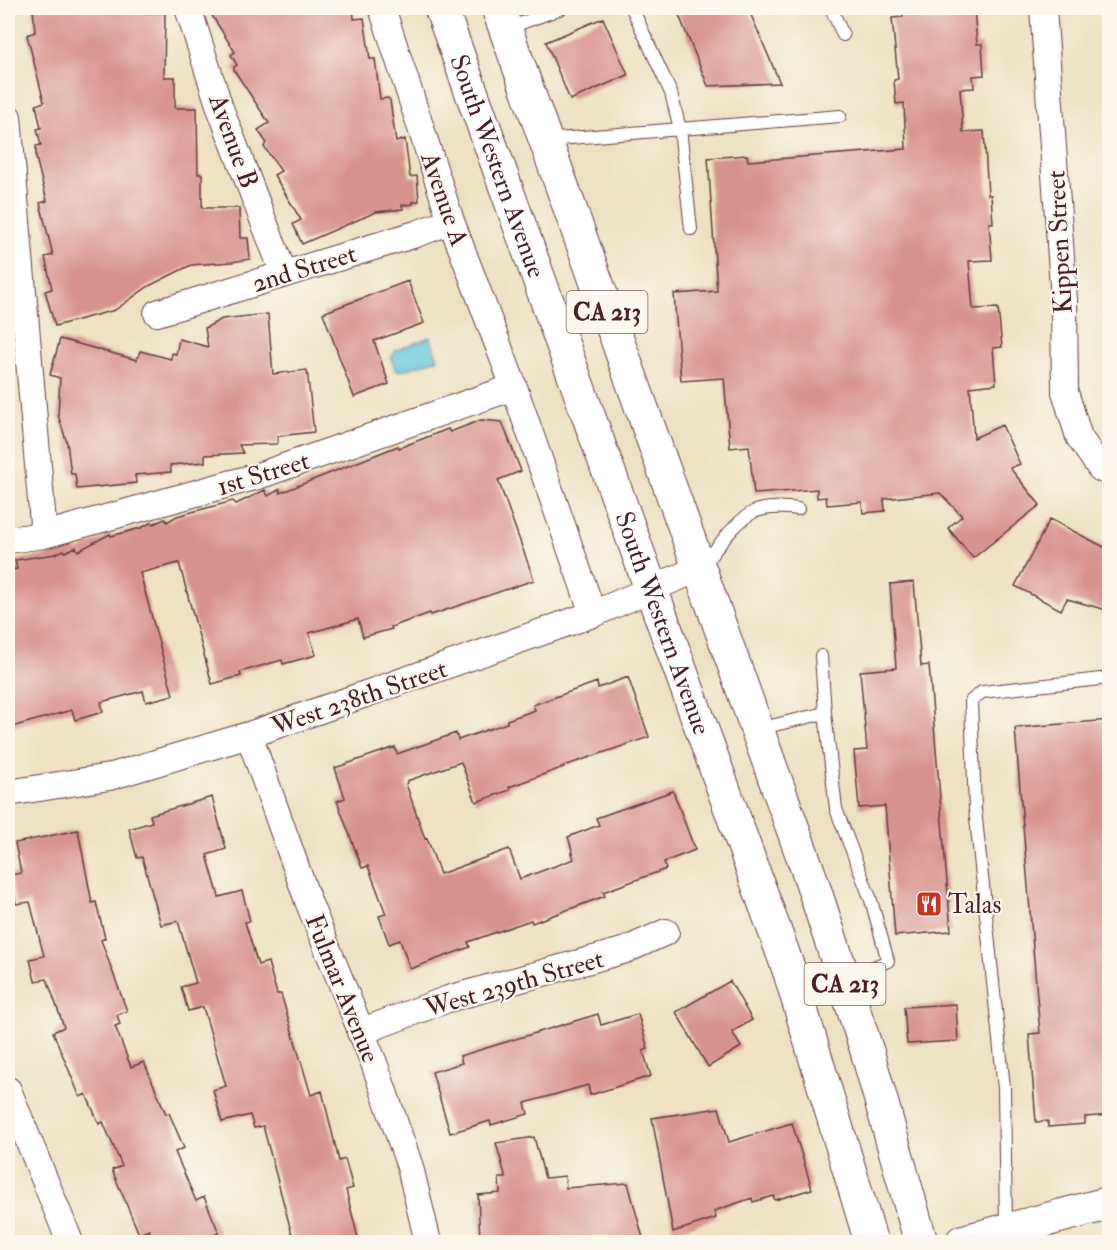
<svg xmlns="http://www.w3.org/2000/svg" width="1117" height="1250" viewBox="0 0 1117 1250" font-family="'IM FELL Double Pica',serif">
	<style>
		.water { fill: #5dc4da; stroke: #547282; stroke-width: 1.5 }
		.building { fill: #d7948e }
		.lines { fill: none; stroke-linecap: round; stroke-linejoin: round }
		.lane-casing { stroke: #633c42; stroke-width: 14 }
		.street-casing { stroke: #633c42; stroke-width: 28 }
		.secondary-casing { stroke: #633c42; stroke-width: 35 }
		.primary-casing { stroke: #633c42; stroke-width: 35 }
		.lane { stroke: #fff; stroke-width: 12 }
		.street { stroke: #fff; stroke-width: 26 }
		.secondary { stroke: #fff; stroke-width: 33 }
		.primary { stroke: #fff; stroke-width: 33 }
		.labels { text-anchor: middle; stroke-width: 4.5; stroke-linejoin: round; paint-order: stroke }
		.shield { fill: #fbf7ec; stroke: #7f6065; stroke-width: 1.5 }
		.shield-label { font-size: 24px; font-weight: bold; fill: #4a1f2b }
		.street-label { font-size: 26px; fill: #4a1f2b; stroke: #fbf7ec }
		.poi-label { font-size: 26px; fill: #4a1f2b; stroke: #fbf7ec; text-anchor: start }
	</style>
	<rect width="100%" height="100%" fill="#fbf7ec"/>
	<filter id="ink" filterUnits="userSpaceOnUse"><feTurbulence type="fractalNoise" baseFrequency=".0167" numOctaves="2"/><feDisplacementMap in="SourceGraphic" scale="12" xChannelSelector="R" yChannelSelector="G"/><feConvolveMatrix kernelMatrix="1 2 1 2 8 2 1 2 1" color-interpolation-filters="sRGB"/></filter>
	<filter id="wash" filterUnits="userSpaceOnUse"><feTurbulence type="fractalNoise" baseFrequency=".008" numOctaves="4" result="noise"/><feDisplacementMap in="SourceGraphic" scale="24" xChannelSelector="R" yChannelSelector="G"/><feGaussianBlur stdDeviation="1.35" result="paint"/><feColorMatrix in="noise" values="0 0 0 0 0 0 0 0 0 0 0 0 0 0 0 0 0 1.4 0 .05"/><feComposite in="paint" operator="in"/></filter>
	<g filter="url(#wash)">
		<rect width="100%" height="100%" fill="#eee1c1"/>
		<path class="water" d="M430,337L438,359L401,371L396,370L391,359L396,350Z"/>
		<g id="blocks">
			<path class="building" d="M33,8H146L145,13H165L164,77H175V108H197L198,174H202V208H239L240,238H248L250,259L232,262L191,265L149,286L115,310L55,326L45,291L52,289L45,257L53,255L40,203L47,201L36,158V146L41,145L37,129L41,128L36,105L44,102L27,35L35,32Z
				M218,8H353L354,19L364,18L370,59H375L380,99L388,98L390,100L396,142L405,139L410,177L417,176L419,201L413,202V204L402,205L403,209L376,212L302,244L293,224L301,220L274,175L281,171L264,147L266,142L258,130L269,123L234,70V67L237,65L231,55L235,52L211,14H222Z
				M676,8H748L780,83L708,86Z
				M902,8H974L977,44H982L984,75L973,76L974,88L960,89L963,132L984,131L988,195H991L993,223H989L992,260L969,261L973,309L998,308L1002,347L993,348L996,384L970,387L974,438L1002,425L1020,464L1010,468L1040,505L973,558L948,528L962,516L940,493L884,499L885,511L863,513L862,502L827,505L826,497L817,498V489L754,494L749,446L730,448L724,378L681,381L674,294L717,291L708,158L747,155L748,161L906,149L904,103L896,104L894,80L898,79L892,18L903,17Z
				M603,18L628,75L570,100L546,42Z
				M408,281L424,323L374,341L389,384L354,397L323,313Z
				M268,314L273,374L307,370L314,432L278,436V442L276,444L239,445L243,453L205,455V462L170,465L171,472L135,475L136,483L77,489L75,474H71L67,443L58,415L60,378L50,375L60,339L137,360L140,351L171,359L172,353L176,354L179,339L208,347L205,328L222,319Z
				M481,420L502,422L521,471L498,480L534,580L431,615L430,613L391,627L392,629L363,637L358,619L309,633L316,655L283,664L282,660L240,672L241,676L212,684L179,563L140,573L173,695L146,702L143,691L101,702L103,712L75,720L72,710L8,728V570L17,569L15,560L55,554L64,550L65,552L76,547L78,551L110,534L111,536L141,528L152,522L153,524L165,519L167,522L177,516L233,501L236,504L265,490L268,496L280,489V493L398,446L399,448L448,429L450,432Z
				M1050,519L1110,550V611L1067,599L1061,610L1015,586Z
				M914,582L921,666L929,665L951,931L895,936L885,806L859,808L854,751L867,750L860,671L896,668L890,584Z
				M628,677L649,737L564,766V767L509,787L510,790L476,802L461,762L407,781L408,783L406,784L425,839L427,838L440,874L509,849L520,879L574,859L572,853H573L568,837L599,825L596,818L673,791L695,850L664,862L666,869L603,892L605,896L532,923L531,920L468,942L470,947L410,969L400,940L389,944L379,916L386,914L368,866L362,868L337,801L345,798L335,768L395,747L397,754L456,733L458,740L507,723V720L535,710L533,705L597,682L598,688Z
				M1110,720V1115L1085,1117V1124L1048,1127V1121L1036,1122L1029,1034L1040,1033L1015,728Z
				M212,797L226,849L207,855L219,897L242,891L250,921L245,922L258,965L268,962L277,994H281L311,1095L322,1091L339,1161L345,1159L353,1188L346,1190L359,1242H294L263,1126L254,1128L250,1115L222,1122L213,1090L226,1086L203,1007L188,1011L181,987L196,983L178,921L161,925L142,857L137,858L129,829L152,822L150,815Z
				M78,830L92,903L96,902L105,938L101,940L127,1011L117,1015L120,1024L115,1026L131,1067L144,1062L166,1114L169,1113L184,1148L175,1152L196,1201L204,1197L219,1233L197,1242H154L149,1230L139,1234L112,1170L122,1166L103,1122L99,1124L86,1094L80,1097L53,1032L64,1027L47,979L35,981L30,959L44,956L30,902L16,904L10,875L21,873L15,843Z
				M730,981L752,1020L732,1032L741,1047L708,1067L676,1012Z
				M956,1004L958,1041L907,1044L904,1007Z
				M598,1014L601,1025L638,1014L648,1049L643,1051L651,1076L590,1095L588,1085L525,1103L528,1114L491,1125L490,1121L450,1133L432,1072L462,1063L460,1056Z
				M719,1108L729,1142L792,1123L812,1189L775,1200L773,1196L753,1202L752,1198L714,1211L716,1218L673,1232L652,1118Z
				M534,1137L545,1178L565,1176L566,1188L628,1183L644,1242H480L478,1195L500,1193L499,1178H506L496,1143Z"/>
		</g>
	</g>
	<g filter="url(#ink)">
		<use href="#blocks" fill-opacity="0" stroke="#633c42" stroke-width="1.5"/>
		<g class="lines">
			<defs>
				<path id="lane" d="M632,8L671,93L680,129L691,229
					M831,8L843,35
					M506,29L562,8
					M546,140L840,116
					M701,568C714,552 737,518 756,511C768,507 786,507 798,509
					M821,656L825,713
					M758,729L825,713L836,809L871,900L888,961L845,979
					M1006,1230L1004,1088L975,809L971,701L982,692L1110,678"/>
				<path id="street" d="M188,8L220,108L284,274
					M382,8L451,221L514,387L593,614
					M1043,8L1064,299L1065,392L1079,437L1100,468L1110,473
					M8,117L44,535
					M157,313L416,234L451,221
					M8,540L44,535L258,476L514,387
					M249,735L308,901L374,1063L410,1167L428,1242
					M8,793L109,777L249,735L593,614L700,568
					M360,1032L448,999L626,950L666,932
					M8,1090L70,1242"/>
				<path id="secondary" d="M962,1242L1110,1203"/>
				<g id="primary">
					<path id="s1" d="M441,8L790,973L871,1242"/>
					<path d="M498,8L812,882L867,1051L921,1242"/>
				</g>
			</defs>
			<use href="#lane" class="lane-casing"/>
			<use href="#street" class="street-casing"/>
			<use href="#secondary" class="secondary-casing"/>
			<use href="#primary" class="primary-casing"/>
			<use href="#lane" class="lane"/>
			<use href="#street" class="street"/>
			<use href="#secondary" class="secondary"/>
			<use href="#primary" class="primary"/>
		</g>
	</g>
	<defs>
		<symbol id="restaurant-square" viewBox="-11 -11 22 22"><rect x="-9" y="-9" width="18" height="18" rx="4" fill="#c8321e" stroke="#fbf7ec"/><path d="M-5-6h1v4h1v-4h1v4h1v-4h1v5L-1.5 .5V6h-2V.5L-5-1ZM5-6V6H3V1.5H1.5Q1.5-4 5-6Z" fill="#fff"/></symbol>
	</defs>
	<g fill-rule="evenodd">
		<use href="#restaurant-square" x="914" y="889" width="30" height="30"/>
	</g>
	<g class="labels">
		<g class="shield">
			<rect x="566.5" y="291" width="81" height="42" rx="4.5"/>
			<rect x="804.5" y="963" width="81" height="42" rx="4.5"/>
		</g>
		<g class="shield-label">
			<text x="607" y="320">CA 213</text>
			<text x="845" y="992">CA 213</text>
		</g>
		<g class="street-label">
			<text transform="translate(234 141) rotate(70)" y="9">Avenue B</text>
			<text dy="9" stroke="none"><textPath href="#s1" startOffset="168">South Western Avenue</textPath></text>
			<text transform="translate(445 199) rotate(71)" y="9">Avenue A</text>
			<text transform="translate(1059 242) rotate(-93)" y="9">Kippen Street</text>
			<text transform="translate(304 268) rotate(-17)" y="9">2nd Street</text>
			<text transform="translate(263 473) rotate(-17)" y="9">1st Street</text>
			<text dy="9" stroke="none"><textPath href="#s1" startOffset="654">South Western Avenue</textPath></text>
			<text transform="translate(359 697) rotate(-19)" y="9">West 238th Street</text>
			<text transform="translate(514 983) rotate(-16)" y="9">West 239th Street</text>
			<text transform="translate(343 988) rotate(68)" y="9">Fulmar Avenue</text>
		</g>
		<g class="poi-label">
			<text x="948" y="913">Talas</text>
		</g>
	</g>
	<rect width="1117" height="1250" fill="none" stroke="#fbf7ec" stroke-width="30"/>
</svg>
